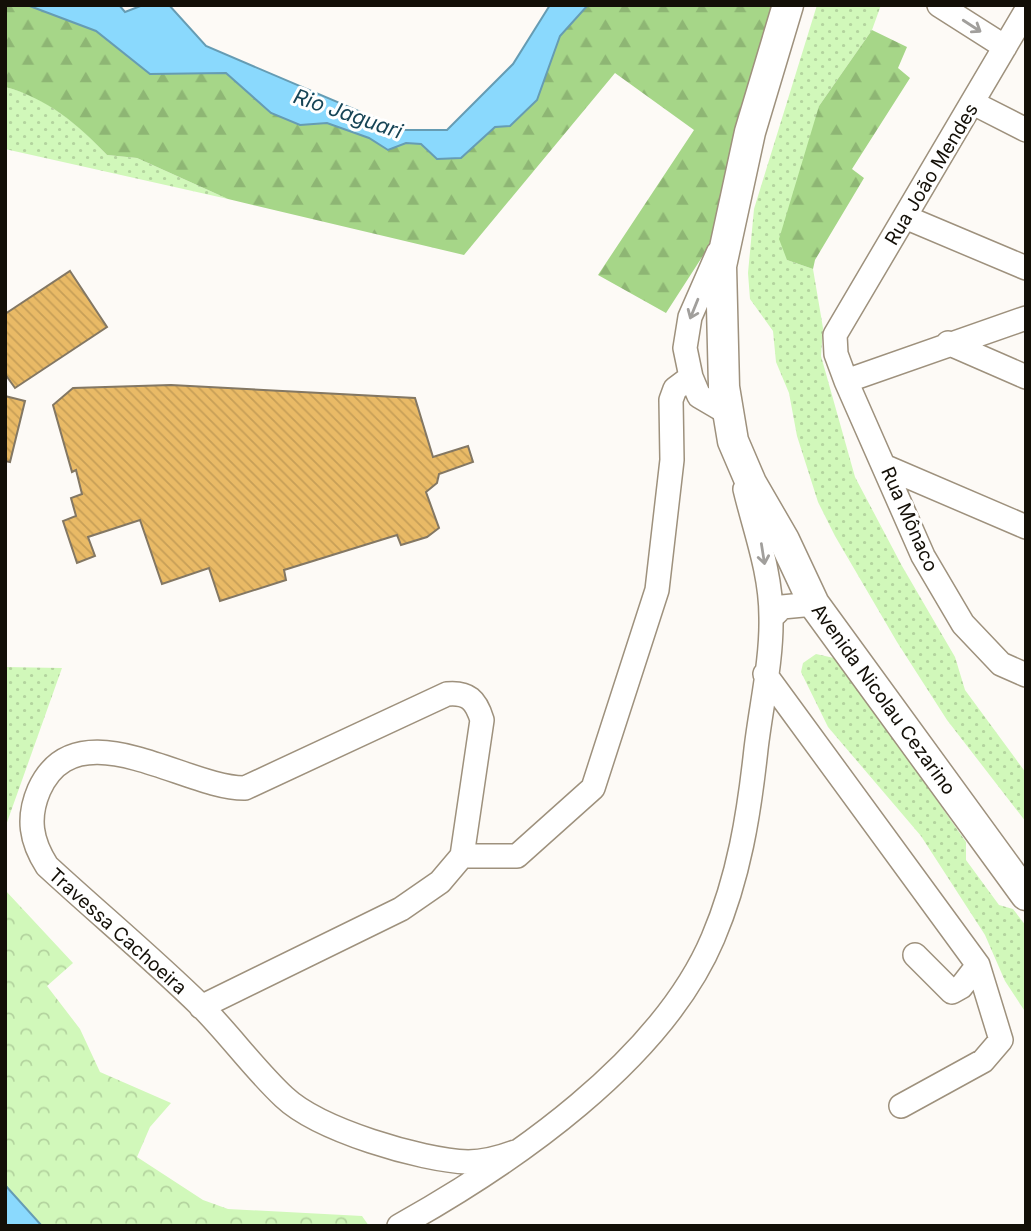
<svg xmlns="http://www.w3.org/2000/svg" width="1031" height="1231" viewBox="0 0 1031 1231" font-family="Inter,sans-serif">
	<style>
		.grass { fill: url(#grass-dots) }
		.forest { fill: url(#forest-firs) }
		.park { fill: url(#park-crowns) }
		.water { fill: #8ad9fd; stroke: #669cb3; stroke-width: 2 }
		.building { fill: url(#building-back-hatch); stroke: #837763; stroke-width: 2 }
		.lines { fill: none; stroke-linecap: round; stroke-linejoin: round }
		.minor-casing { stroke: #9e917d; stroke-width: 26 }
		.major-casing { stroke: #9e917d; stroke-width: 33 }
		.minor { stroke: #fff; stroke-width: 23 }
		.major { stroke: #fff; stroke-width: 30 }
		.oneway { stroke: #a19f9c }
		.labels { text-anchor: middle; stroke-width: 6; stroke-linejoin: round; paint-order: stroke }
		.street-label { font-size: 19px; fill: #130f07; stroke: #fff }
		.water-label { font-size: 21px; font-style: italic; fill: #164456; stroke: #fff }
	</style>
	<defs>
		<pattern id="grass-dots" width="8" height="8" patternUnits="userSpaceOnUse" patternTransform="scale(1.75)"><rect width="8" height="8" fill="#d1f8ba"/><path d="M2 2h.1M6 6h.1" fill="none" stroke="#b3d39e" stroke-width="1.8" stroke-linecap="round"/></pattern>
		<pattern id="forest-firs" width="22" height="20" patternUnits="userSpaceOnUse" patternTransform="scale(1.75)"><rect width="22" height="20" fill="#a6d688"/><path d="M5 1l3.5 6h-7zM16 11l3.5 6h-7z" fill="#8eb674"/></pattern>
		<pattern id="park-crowns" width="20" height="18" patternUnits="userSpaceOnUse" patternTransform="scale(1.75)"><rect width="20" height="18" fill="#d1f8ba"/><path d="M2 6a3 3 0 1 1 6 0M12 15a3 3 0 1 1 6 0" fill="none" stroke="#b3d39e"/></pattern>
		<pattern id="building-back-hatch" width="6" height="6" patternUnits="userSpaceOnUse" patternTransform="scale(1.75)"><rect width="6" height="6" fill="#e9ba66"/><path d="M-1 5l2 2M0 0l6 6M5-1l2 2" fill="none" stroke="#c79f57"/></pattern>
	</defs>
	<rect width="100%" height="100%" fill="#fdfaf6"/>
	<path class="grass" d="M817,5H881L872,30L819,106L787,260L813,269L823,328L821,356L855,477L902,566L955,657L965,690L1026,773V822L947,720L897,642L835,536L818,502L797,436L789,393L776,362L773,331L750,299L748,273L754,209Z
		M5,87C45,96 79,125 107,155L137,158L228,199L5,149Z
		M816,654L834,658L844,667L966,842V860L999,905L1013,909L1026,926V1013L1005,981L985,935L921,836L828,727L801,672L803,663Z
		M5,667L62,668L5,828Z"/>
	<path class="forest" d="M5,5H27L96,31L150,74L226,73L271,113L300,125L327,123L369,138L388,150L406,143L421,144L437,159L461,158L495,127L537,100L560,36L588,5H776L727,165L712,237L706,251L666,313L598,275L694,130L615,73L464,255L228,199L137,158L107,155C79,125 45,97 5,87Z
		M872,30L907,47L898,68L910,78L852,169L864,178L815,260L813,269L787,260L779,239L819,106Z"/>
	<path class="park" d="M5,890L73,963L47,986L80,1029L100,1072L171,1103L150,1127L137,1157L203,1200L228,1209L362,1216L369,1226H42L5,1185Z"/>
	<path class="water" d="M27,5H119L125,12L143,5H169L206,46L403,130H447L513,64L550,5H588L560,36L537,100L510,126L495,127L461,158L437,159L421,144L406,143L388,150L369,138L327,123L300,125L271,113L226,73L150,74L96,31Z
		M5,1185L42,1226H5Z"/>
	<path class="building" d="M70,271L107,327L15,388L5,374V314Z
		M171,385L415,398L433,457L468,446L473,462L439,474L437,483L426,492L439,528L427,537L401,545L397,535L284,570L286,580L220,601L209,568L162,584L140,520L88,537L95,556L77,563L63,521L76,516L71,498L82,494L76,470L72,472L53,405L73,388Z
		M5,396L25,401L10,462L5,461Z"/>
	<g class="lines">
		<defs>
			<path id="minor" d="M939,5L1005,47
				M1026,11L835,335L836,354L846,381L923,556L963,624L1001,664L1026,675
				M973,103L1026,130
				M905,217L1026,268
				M718,253L690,317L685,348L691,377L699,396L728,413
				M948,343L1026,377
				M846,381L1026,318
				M886,467L1026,527
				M771,618L782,607L814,604
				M765,674L978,965L1001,1040L983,1061L901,1106
				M462,856L482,720C476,700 468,692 447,694L245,788C186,789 77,706 39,790C27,818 31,841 47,866C98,913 152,958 201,1006C230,1035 254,1069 284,1097C319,1130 420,1160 468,1162C485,1162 499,1158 515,1152
				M915,955L952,992L961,987L978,965
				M201,1007L401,909L440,882L462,856H517L593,788L657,590L672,460L671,400L675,389L691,377
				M399,1226C512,1163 661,1061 713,938C739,877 749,814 756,749C761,706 772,660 771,617C771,572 755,531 745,489"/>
			<path id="major" d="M788,5L750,132L721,266L724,387L733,441L751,483L784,540L814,604L1026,895"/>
		</defs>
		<use href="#minor" class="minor-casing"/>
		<use href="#major" class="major-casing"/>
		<use href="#minor" class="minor"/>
		<use href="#major" class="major"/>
	</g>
	<defs><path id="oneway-shaft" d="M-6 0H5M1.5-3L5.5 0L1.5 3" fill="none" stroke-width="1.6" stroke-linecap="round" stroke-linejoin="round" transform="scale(1.75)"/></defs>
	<g class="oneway">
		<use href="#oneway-shaft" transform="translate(972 26) rotate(33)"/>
		<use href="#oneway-shaft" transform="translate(694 309) rotate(112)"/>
		<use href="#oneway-shaft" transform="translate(763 554) rotate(81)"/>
	</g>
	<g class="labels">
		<g class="street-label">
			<text transform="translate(931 174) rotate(-59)" y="7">Rua João Mendes</text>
			<text transform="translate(910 519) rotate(66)" y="7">Rua Mônaco</text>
			<text transform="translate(884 699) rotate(54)" y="7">Avenida Nicolau Cezarino</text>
			<text transform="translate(118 931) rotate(42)" y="7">Travessa Cachoeira</text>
		</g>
		<g class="water-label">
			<text transform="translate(348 114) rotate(19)" y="7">Rio Jaguari</text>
		</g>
	</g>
	<rect width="1031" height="1231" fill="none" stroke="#130f07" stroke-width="14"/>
</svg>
